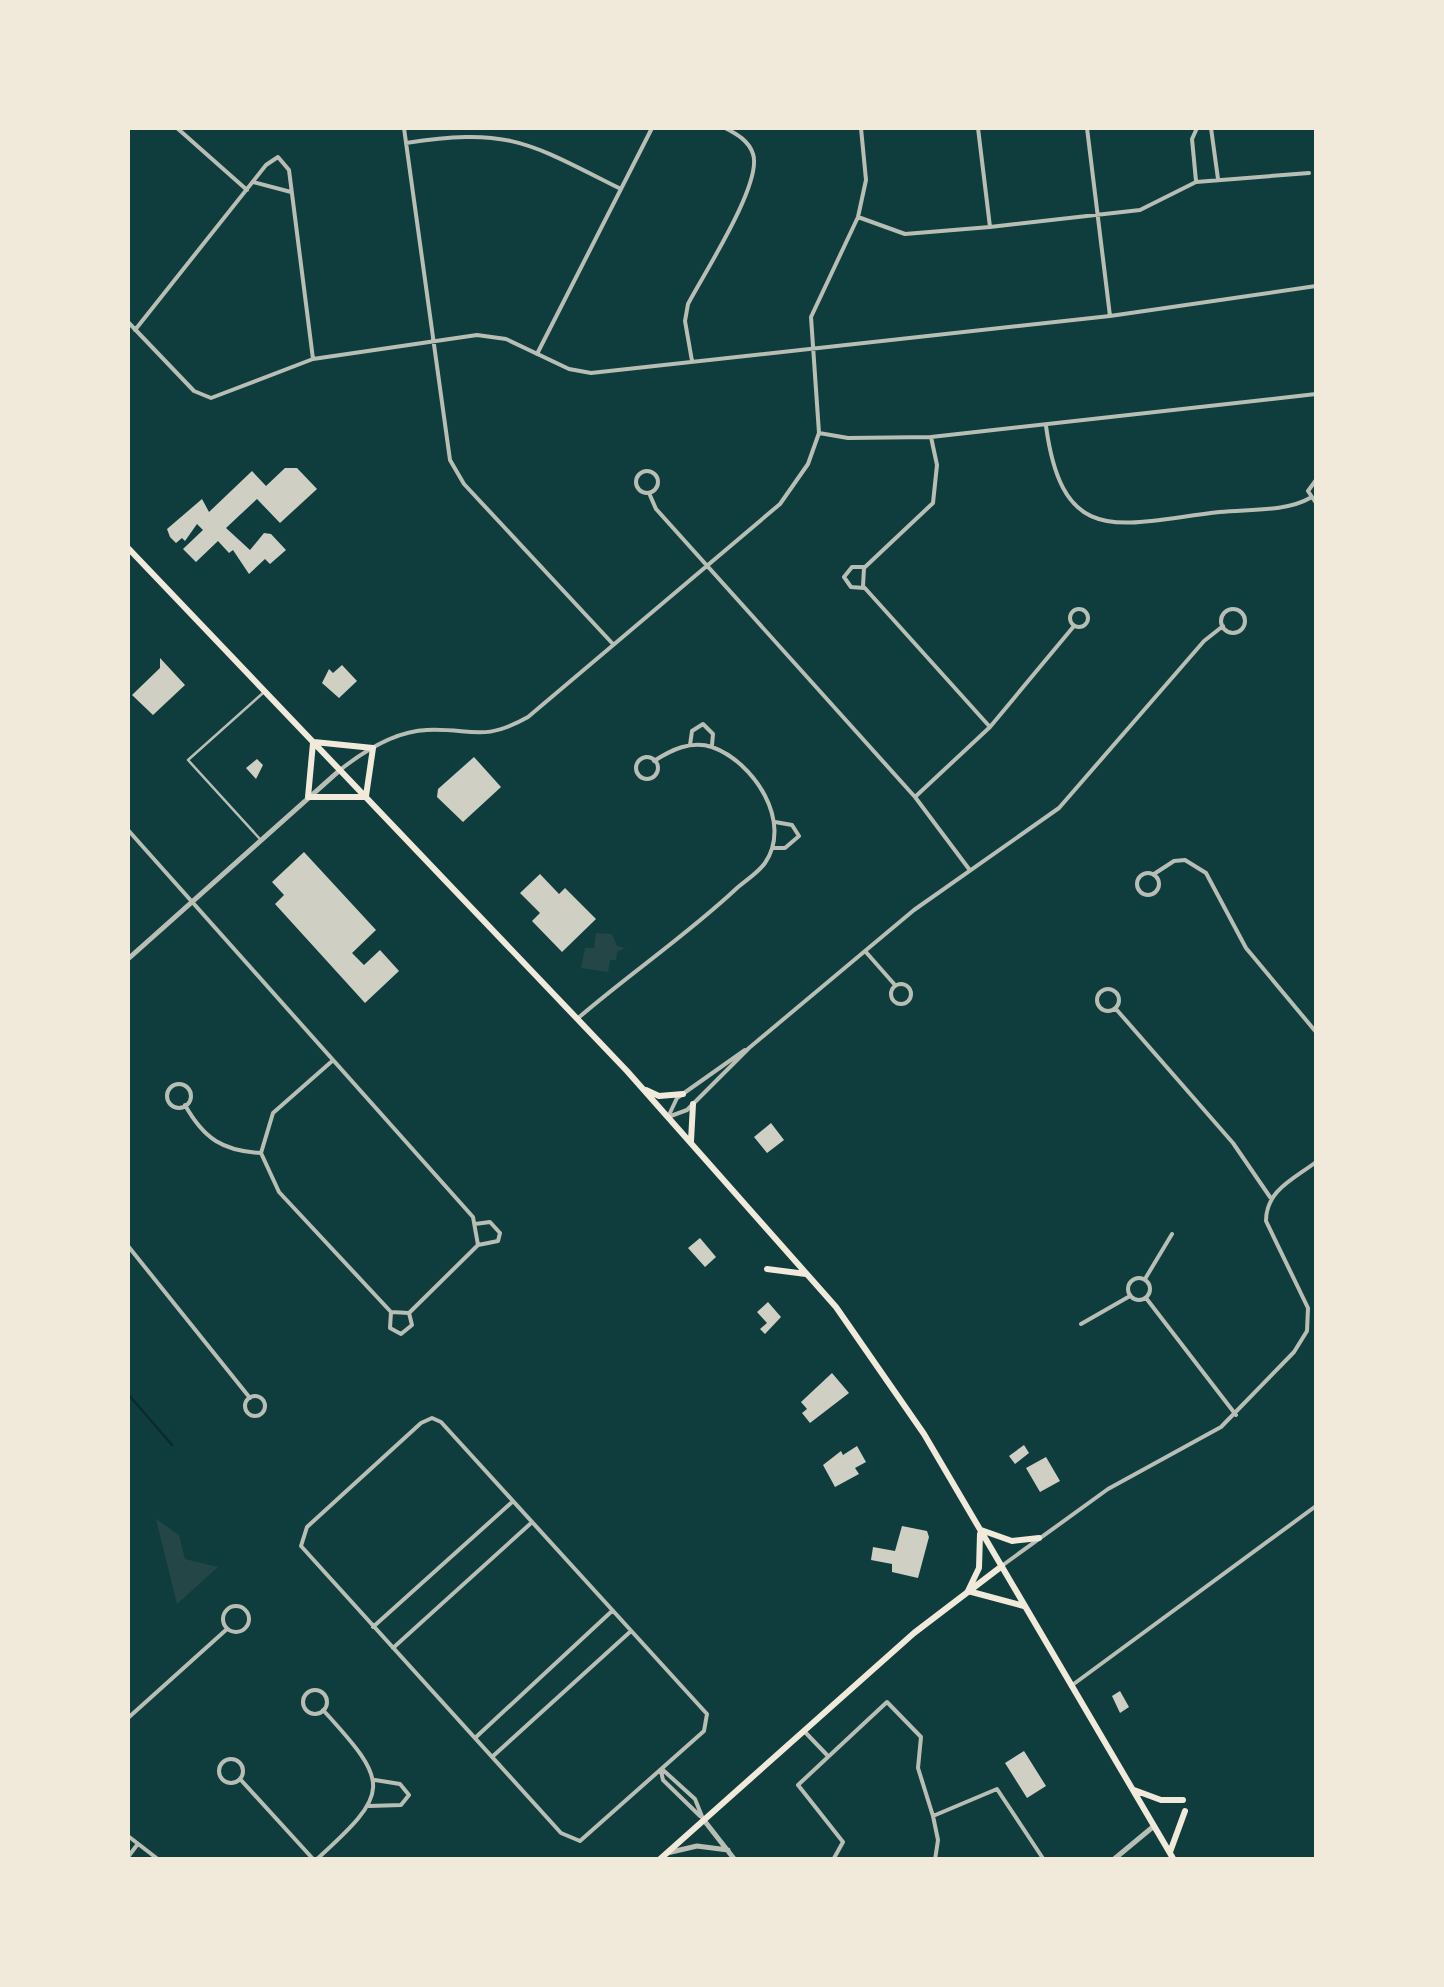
<svg xmlns="http://www.w3.org/2000/svg" width="1444" height="1987" viewBox="0 0 1444 1987" font-family="'Varela Round',sans-serif">
	<style>
		.green { fill: #244646 }
		.lines { fill: none; stroke-linecap: round; stroke-linejoin: round }
		.stream { stroke: #0a2a2b; stroke-width: 2.5 }
		.building { fill: #cfcfc3 }
		.service { stroke: #b8beb3; stroke-width: 2.5 }
		.minor { stroke: #b8beb3; stroke-width: 4 }
		.tertiary { stroke: #b8beb3; stroke-width: 5 }
		.secondary { stroke: #f1e9da; stroke-width: 6 }
		.primary { stroke: #f1e9da; stroke-width: 6 }
	</style>
	<rect width="100%" height="100%" fill="#0f3d3e"/>
	<path class="green" d="M596,933L612,934L617,946L625,948L617,952L616,960H610L608,972L581,968L585,948H594Z
		M156,1519L179,1535L185,1559L218,1567L177,1604Z"/>
	<g class="lines">
		<path class="stream" d="M128,1394L172,1445"/>
	</g>
	<path class="building" d="M285,468H297L317,489L280,523L257,499L226,528L250,550L264,533L271,534L286,550L270,564L265,559L249,574L233,550L229,553L218,541L196,562L183,549L203,530L197,524L185,541L182,538L176,543L170,537L167,529L202,499L209,512L252,471L266,486Z
		M160,658L185,685L153,715L132,695L160,668Z
		M342,665L357,681L339,698L322,683L329,669L333,673Z
		M474,757L501,787L463,822L437,797L438,789Z
		M257,759L263,765L256,779L246,768Z
		M304,852L376,930L352,953L364,965L380,950L399,971L365,1003L275,904L284,895L272,882Z
		M540,874L559,894L565,888L596,919L562,952L532,921L540,913L520,893Z
		M771,1123L784,1140L767,1153L754,1137Z
		M700,1238L716,1257L705,1267L688,1248Z
		M768,1302L781,1317L765,1334L760,1329L767,1323L757,1312Z
		M832,1373L849,1393L810,1423L802,1413L807,1409L801,1402Z
		M1024,1445L1029,1453L1015,1464L1009,1456Z
		M857,1446L866,1462L855,1468L859,1474L835,1487L823,1465L841,1451L843,1455Z
		M1046,1457L1060,1481L1040,1492L1026,1468Z
		M902,1526L927,1531L929,1537L918,1578L892,1572V1564L871,1560L873,1547L895,1551Z
		M1120,1691L1129,1707L1120,1713L1112,1696Z
		M1024,1751L1046,1786L1027,1798L1005,1763Z"/>
	<g class="lines">
		<path class="service" d="M259,838L188,760L263,693"/>
		<path class="minor" d="M177,128L247,190
			M404,128L450,460L464,484L612,643
			M978,128L990,227
			M1087,128L1110,316
			M1211,128L1218,179
			M406,143C510,127 529,143 619,188
			M1196,181L1192,139L1197,128
			M253,182L291,192
			M858,217L905,234L990,227L1140,210L1196,182L1309,173
			M128,322L194,391L211,398L313,359L477,335L506,339L569,369L591,373L1110,316L1316,286
			M135,330L266,165L278,157L289,170L313,359
			M537,354L652,128
			M692,361L685,321L688,304C703,275 763,183 753,154C749,141 737,134 725,128
			M1046,426C1063,551 1121,523 1220,512C1247,509 1286,512 1310,498
			M819,433L848,438L931,437L1316,394
			M931,437L937,465L933,503L864,568L863,586L990,727
			M636 482a11 11 0 1 1 22 0a11 11 0 1 1-22 0Z
			M1316,480L1308,491L1316,503
			M649,493L656,509L915,797L969,869
			M864,567H852L844,577L851,587L864,588
			M1070 618a9 9 0 1 1 18 0a9 9 0 1 1-18 0Z
			M1221 621a12 12 0 1 1 24 0a12 12 0 1 1-24 0Z
			M690,745L692,731L703,724L713,734L712,745
			M636 768a11 11 0 1 1 22 0a11 11 0 1 1-22 0Z
			M340,770C364,751 396,731 427,730C472,728 482,743 528,717L780,504L808,464L819,433L811,317L858,217L866,180L861,128
			M915,797L990,727L1074,626
			M128,830L473,1217L478,1245L409,1313L391,1312L279,1192L261,1153L273,1113L331,1062
			M773,848H785L799,836L792,825L775,822
			M1137 884a11 11 0 1 1 22 0a11 11 0 1 1-22 0Z
			M1154,874L1174,861L1185,860L1206,873L1246,948L1316,1032
			M865,951L895,985
			M891 994a10 10 0 1 1 20 0a10 10 0 1 1-20 0Z
			M1097 1000a11 11 0 1 1 22 0a11 11 0 1 1-22 0Z
			M1116,1009L1233,1143L1270,1197
			M577,1019C629,974 687,935 737,888C746,880 758,873 765,863C793,822 754,762 712,747C691,740 671,750 654,761
			M167 1096a12 12 0 1 1 24 0a12 12 0 1 1-24 0Z
			M185,1105C204,1139 223,1151 261,1153
			M668,1117L687,1110L749,1048L914,910L1059,808L1204,641L1223,626
			M668,1117L677,1098L745,1050
			M475,1224L490,1222L500,1233L498,1241L478,1245
			M128,1246L250,1398
			M1128 1289a11 11 0 1 1 22 0a11 11 0 1 1-22 0Z
			M1145,1279L1172,1234
			M1146,1298L1236,1415
			M391,1312L390,1328L401,1334L412,1325L409,1313
			M1081,1324L1130,1296
			M245 1406a10 10 0 1 1 20 0a10 10 0 1 1-20 0Z
			M432,1418L441,1422L707,1714L704,1731L580,1841L561,1833L301,1546L307,1527L421,1423Z
			M1003,1565L1108,1489L1221,1427L1294,1352L1307,1331L1308,1308L1266,1221C1266,1190 1294,1179 1316,1162
			M223 1619a13 13 0 1 1 26 0a13 13 0 1 1-26 0Z
			M373,1627L511,1503
			M393,1648L530,1524
			M1071,1686L1316,1506
			M303 1702a12 12 0 1 1 24 0a12 12 0 1 1-24 0Z
			M128,1718L227,1629
			M804,1731L827,1755
			M475,1738L612,1611
			M492,1757L631,1631
			M219 1771a12 12 0 1 1 24 0a12 12 0 1 1-24 0Z
			M663,1770L695,1799L703,1819
			M661,1771L663,1780L700,1816
			M240,1779L314,1860
			M369,1806L401,1805L409,1795L400,1784L375,1780
			M933,1816L938,1840L935,1860
			M128,1836L159,1860
			M128,1857L137,1845
			M316,1860C391,1792 391,1784 323,1710
			M833,1860L843,1842L798,1785L887,1702L921,1737L918,1768L933,1816L997,1789L1044,1860"/>
		<path class="tertiary" d="M128,959L340,770
			M703,1819L735,1860
			M667,1853L697,1846L728,1850
			M1113,1860L1154,1826"/>
		<path class="secondary" d="M659,1860L914,1633L1002,1566"/>
		<path class="primary" d="M128,548L627,1071L836,1307L924,1434L1174,1860
			M314,742L373,748L366,796
			M313,743L308,797H365
			M646,1090L659,1096L683,1094
			M691,1141L693,1104
			M767,1269L806,1274
			M981,1530L1012,1541L1039,1538
			M980,1534L979,1568L968,1591L1024,1606
			M1134,1790L1161,1800H1183
			M1170,1852L1185,1811"/>
	</g>
	<rect width="1444" height="1987" fill="none" stroke="#f1e9da" stroke-width="260"/>
</svg>
